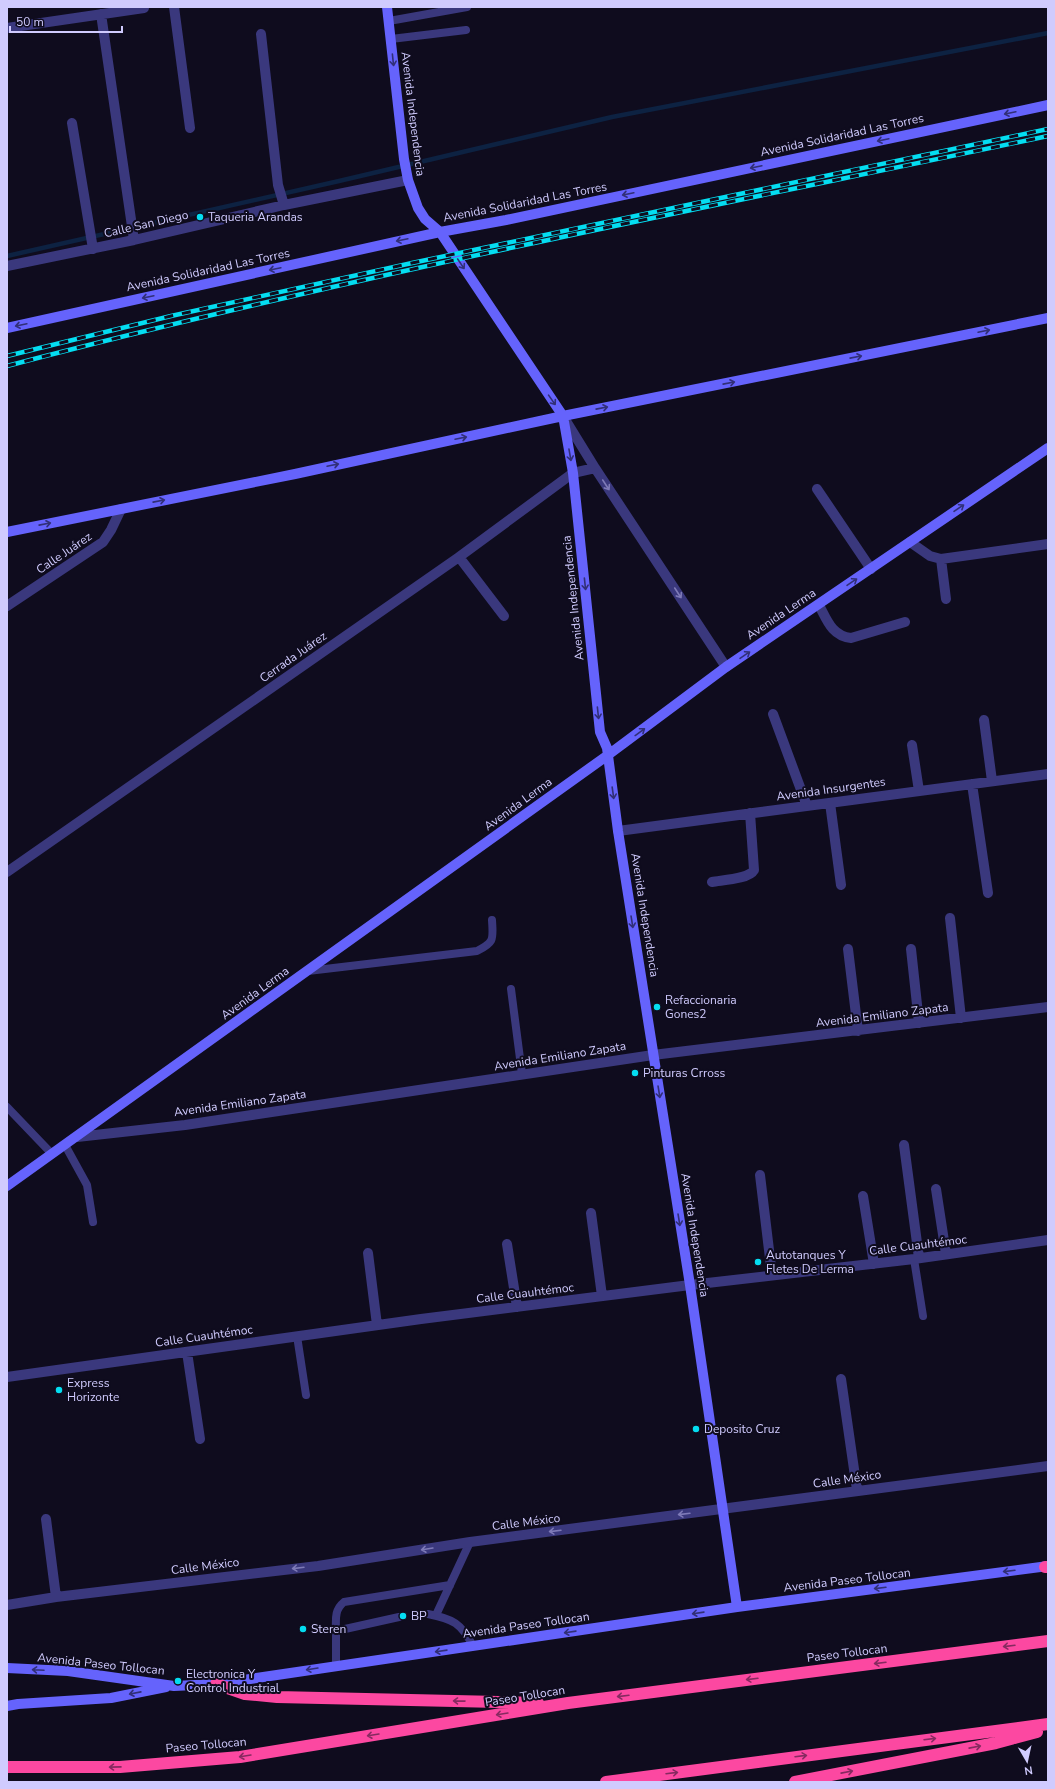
<svg xmlns="http://www.w3.org/2000/svg" width="1055" height="1789" viewBox="0 0 1055 1789" font-family="'Nunito Sans',sans-serif">
	<style>
		.lines { fill: none; stroke-linecap: round; stroke-linejoin: round }
		.stream { stroke: #0d2242; stroke-width: 4.5 }
		.lane { stroke: #3a387d; stroke-width: 8 }
		.street { stroke: #3a387d; stroke-width: 10 }
		.secondary { stroke: #6563fc; stroke-width: 10 }
		.highway { stroke: #fc48a1; stroke-width: 12 }
		.rail-casing { stroke: #04ddf1; stroke-width: 4.5 }
		.rail { stroke: #0f0c1e; stroke-width: 3; stroke-dasharray: 9; stroke-linecap: butt }
		.oneway { stroke: #312f77 }
		.oneway2 { stroke: #7e7ab7 }
		.oneway3 { stroke: #862a60 }
		.poi-dot { fill: #04ddf1; stroke: #0f0c1e; stroke-width: 1.5 }
		.labels { text-anchor: middle; stroke-width: 4; stroke-linejoin: round; paint-order: stroke }
		.street-label { font-size: 12px; fill: #d0cbfe; stroke: #0f0c1e }
		.poi-label { font-size: 12px; fill: #d0cbfe; stroke: #0f0c1e; text-anchor: start }
	</style>
	<rect width="100%" height="100%" fill="#0f0c1e"/>
	<g class="lines">
		<path class="stream" d="M7,256L339,181L612,117L1048,33"/>
		<path class="lane" d="M389,21L467,7
			M391,39L466,30
			M308,971L477,951C495,942 493,939 492,920
			M511,989L522,1074
			M7,1107L52,1154
			M65,1145L87,1185L93,1222
			M914,1259L923,1316
			M297,1336L306,1395
			M428,1614C453,1619 461,1623 473,1646
			M436,1615L470,1542
			M336,1631C336,1620 334,1610 344,1602L450,1585
			M336,1665V1631L399,1617"/>
		<path class="street" d="M174,7L190,128
			M101,14L134,240
			M7,28L144,8
			M261,34L278,185L284,205
			M72,123L93,249
			M7,266L134,240L284,205L408,180
			M563,416L595,468L726,667
			M817,489L871,569
			M910,542L930,556L941,559L1048,544
			M459,557L504,616
			M941,559L946,599
			M819,605C827,620 832,636 851,638L905,622
			M7,606L103,542L111,530L121,509
			M773,714L807,806
			M984,720L992,781
			M912,745L919,791
			M972,784L988,893
			M830,803L841,885
			M618,831L1048,774
			M7,872L459,557L573,473L595,468
			M712,882C723,880 749,879 754,870L750,813
			M950,918L961,1018
			M848,949L858,1031
			M911,949L919,1023
			M77,1137L185,1125L653,1055L1048,1007
			M904,1145L919,1258
			M760,1175L772,1275
			M936,1189L946,1254
			M863,1196L874,1264
			M591,1213L602,1296
			M507,1244L517,1307
			M368,1253L377,1325
			M187,1352L200,1439
			M7,1377L421,1319L690,1285L914,1259L1048,1240
			M841,1379L857,1490
			M46,1519L56,1597
			M7,1605L56,1597L318,1566L470,1542L1048,1466"/>
		<path class="secondary" d="M387,7L404,159L408,180L418,208L425,219L440,232L563,416L573,473L600,732L607,748L618,831L690,1285L737,1607
			M7,328L440,232L506,220L1048,105
			M7,532L295,474L563,416L1048,318
			M7,1186L608,755L726,667L1048,448
			M7,1668L68,1671L174,1686L216,1684L737,1607L1048,1566
			M7,1706L18,1704L111,1698L166,1687"/>
		<path class="highway" d="M1045,1567H1048
			M216,1684L245,1694L277,1697L538,1703
			M7,1767H120L240,1757L568,1703L1048,1641
			M606,1782L1048,1724
			M795,1782L996,1743L1037,1732"/>
		<defs>
			<path id="rail" d="M7,356L171,316L412,263L1048,129
				M7,366C351,276 700,209 1048,136"/>
		</defs>
		<use href="#rail" class="rail-casing"/>
		<use href="#rail" class="rail"/>
	</g>
	<defs><path id="oneway-shaft" d="M-6 0H5M1.5-3L5.5 0L1.5 3" fill="none" stroke-width="1.6" stroke-linecap="round" stroke-linejoin="round"/></defs>
	<g class="oneway">
		<use href="#oneway-shaft" transform="translate(393 60) rotate(84)"/>
		<use href="#oneway-shaft" transform="translate(1010 113) rotate(168)"/>
		<use href="#oneway-shaft" transform="translate(883 140) rotate(168)"/>
		<use href="#oneway-shaft" transform="translate(756 167) rotate(168)"/>
		<use href="#oneway-shaft" transform="translate(628 194) rotate(168)"/>
		<use href="#oneway-shaft" transform="translate(402 240) rotate(168)"/>
		<use href="#oneway-shaft" transform="translate(461 264) rotate(56)"/>
		<use href="#oneway-shaft" transform="translate(275 269) rotate(168)"/>
		<use href="#oneway-shaft" transform="translate(148 297) rotate(168)"/>
		<use href="#oneway-shaft" transform="translate(21 325) rotate(168)"/>
		<use href="#oneway-shaft" transform="translate(984 331) rotate(-12)"/>
		<use href="#oneway-shaft" transform="translate(856 357) rotate(-11)"/>
		<use href="#oneway-shaft" transform="translate(729 383) rotate(-11)"/>
		<use href="#oneway-shaft" transform="translate(552 400) rotate(55)"/>
		<use href="#oneway-shaft" transform="translate(602 408) rotate(-11)"/>
		<use href="#oneway-shaft" transform="translate(461 438) rotate(-12)"/>
		<use href="#oneway-shaft" transform="translate(570 455) rotate(80)"/>
		<use href="#oneway-shaft" transform="translate(333 465) rotate(-12)"/>
		<use href="#oneway-shaft" transform="translate(159 501) rotate(-11)"/>
		<use href="#oneway-shaft" transform="translate(959 508) rotate(-34)"/>
		<use href="#oneway-shaft" transform="translate(45 524) rotate(-11)"/>
		<use href="#oneway-shaft" transform="translate(852 582) rotate(-34)"/>
		<use href="#oneway-shaft" transform="translate(585 584) rotate(84)"/>
		<use href="#oneway-shaft" transform="translate(745 655) rotate(-34)"/>
		<use href="#oneway-shaft" transform="translate(598 713) rotate(84)"/>
		<use href="#oneway-shaft" transform="translate(640 732) rotate(-36)"/>
		<use href="#oneway-shaft" transform="translate(613 793) rotate(82)"/>
		<use href="#oneway-shaft" transform="translate(632 922) rotate(81)"/>
		<use href="#oneway-shaft" transform="translate(659 1092) rotate(81)"/>
		<use href="#oneway-shaft" transform="translate(679 1220) rotate(81)"/>
		<use href="#oneway-shaft" transform="translate(1009 1571) rotate(173)"/>
		<use href="#oneway-shaft" transform="translate(880 1588) rotate(173)"/>
		<use href="#oneway-shaft" transform="translate(698 1613) rotate(172)"/>
		<use href="#oneway-shaft" transform="translate(570 1632) rotate(172)"/>
		<use href="#oneway-shaft" transform="translate(441 1651) rotate(172)"/>
		<use href="#oneway-shaft" transform="translate(312 1669) rotate(171)"/>
		<use href="#oneway-shaft" transform="translate(38 1670) rotate(-177)"/>
		<use href="#oneway-shaft" transform="translate(135 1693) rotate(169)"/>
	</g>
	<g class="oneway2">
		<use href="#oneway-shaft" transform="translate(606 485) rotate(57)"/>
		<use href="#oneway-shaft" transform="translate(678 593) rotate(57)"/>
		<use href="#oneway-shaft" transform="translate(684 1514) rotate(173)"/>
		<use href="#oneway-shaft" transform="translate(555 1531) rotate(173)"/>
		<use href="#oneway-shaft" transform="translate(427 1549) rotate(171)"/>
		<use href="#oneway-shaft" transform="translate(298 1568) rotate(173)"/>
	</g>
	<g class="oneway3">
		<use href="#oneway-shaft" transform="translate(1009 1646) rotate(173)"/>
		<use href="#oneway-shaft" transform="translate(880 1663) rotate(173)"/>
		<use href="#oneway-shaft" transform="translate(752 1679) rotate(173)"/>
		<use href="#oneway-shaft" transform="translate(623 1696) rotate(173)"/>
		<use href="#oneway-shaft" transform="translate(459 1701) rotate(-179)"/>
		<use href="#oneway-shaft" transform="translate(502 1714) rotate(171)"/>
		<use href="#oneway-shaft" transform="translate(373 1735) rotate(171)"/>
		<use href="#oneway-shaft" transform="translate(930 1739) rotate(-7)"/>
		<use href="#oneway-shaft" transform="translate(975 1747) rotate(-11)"/>
		<use href="#oneway-shaft" transform="translate(245 1756) rotate(171)"/>
		<use href="#oneway-shaft" transform="translate(801 1756) rotate(-7)"/>
		<use href="#oneway-shaft" transform="translate(115 1767) rotate(179)"/>
		<use href="#oneway-shaft" transform="translate(847 1772) rotate(-11)"/>
		<use href="#oneway-shaft" transform="translate(672 1773) rotate(-7)"/>
	</g>
	<g class="poi-dot">
		<circle cx="200" cy="217" r="4"/>
		<circle cx="657" cy="1007" r="4"/>
		<circle cx="635" cy="1073" r="4"/>
		<circle cx="758" cy="1262" r="4"/>
		<circle cx="59" cy="1390" r="4"/>
		<circle cx="696" cy="1429" r="4"/>
		<circle cx="403" cy="1616" r="4"/>
		<circle cx="303" cy="1629" r="4"/>
		<circle cx="178" cy="1681" r="4"/>
	</g>
	<g class="labels">
		<g class="street-label">
			<text transform="translate(413 114) rotate(83)" y="4">Avenida Independencia</text>
			<text transform="translate(842 135) rotate(-12)" y="4">Avenida Solidaridad Las Torres</text>
			<text transform="translate(525 202) rotate(-11)" y="4">Avenida Solidaridad Las Torres</text>
			<text transform="translate(146 224) rotate(-13)" y="4">Calle San Diego</text>
			<text transform="translate(208 270) rotate(-12)" y="4">Avenida Solidaridad Las Torres</text>
			<text transform="translate(64 553) rotate(-34)" y="4">Calle Juárez</text>
			<text transform="translate(573 598) rotate(-96)" y="4">Avenida Independencia</text>
			<text transform="translate(781 614) rotate(-34)" y="4">Avenida Lerma</text>
			<text transform="translate(293 657) rotate(-35)" y="4">Cerrada Juárez</text>
			<text transform="translate(831 789) rotate(-8)" y="4">Avenida Insurgentes</text>
			<text transform="translate(518 804) rotate(-36)" y="4">Avenida Lerma</text>
			<text transform="translate(645 915) rotate(81)" y="4">Avenida Independencia</text>
			<text transform="translate(255 993) rotate(-36)" y="4">Avenida Lerma</text>
			<text transform="translate(882 1015) rotate(-7)" y="4">Avenida Emiliano Zapata</text>
			<text transform="translate(560 1056) rotate(-9)" y="4">Avenida Emiliano Zapata</text>
			<text transform="translate(240 1103) rotate(-8)" y="4">Avenida Emiliano Zapata</text>
			<text transform="translate(695 1235) rotate(81)" y="4">Avenida Independencia</text>
			<text transform="translate(918 1245) rotate(-7)" y="4">Calle Cuauhtémoc</text>
			<text transform="translate(525 1293) rotate(-7)" y="4">Calle Cuauhtémoc</text>
			<text transform="translate(204 1336) rotate(-8)" y="4">Calle Cuauhtémoc</text>
			<text transform="translate(847 1479) rotate(-8)" y="4">Calle México</text>
			<text transform="translate(526 1522) rotate(-7)" y="4">Calle México</text>
			<text transform="translate(205 1566) rotate(-7)" y="4">Calle México</text>
			<text transform="translate(847 1580) rotate(-7)" y="4">Avenida Paseo Tollocan</text>
			<text transform="translate(526 1625) rotate(-8)" y="4">Avenida Paseo Tollocan</text>
			<text transform="translate(847 1653) rotate(-7)" y="4">Paseo Tollocan</text>
			<text transform="translate(101 1664) rotate(6)" y="4">Avenida Paseo Tollocan</text>
			<text transform="translate(525 1696) rotate(-9)" y="4">Paseo Tollocan</text>
			<text transform="translate(206 1745) rotate(-5)" y="4">Paseo Tollocan</text>
		</g>
		<g class="poi-label">
			<text x="208" y="221">Taqueria Arandas</text>
			<text x="665" y="1004">Refaccionaria<tspan x="665" dy="14">Gones2</tspan></text>
			<text x="643" y="1077">Pinturas Crross</text>
			<text x="766" y="1259">Autotanques Y<tspan x="766" dy="14">Fletes De Lerma</tspan></text>
			<text x="67" y="1387">Express<tspan x="67" dy="14">Horizonte</tspan></text>
			<text x="704" y="1433">Deposito Cruz</text>
			<text x="411" y="1620">BP</text>
			<text x="311" y="1633">Steren</text>
			<text x="186" y="1678">Electronica Y<tspan x="186" dy="14">Control Industrial</tspan></text>
		</g>
	</g>
	<rect width="1055" height="1789" fill="none" stroke="#d0cbfe" stroke-width="16"/>
	<g transform="translate(1027 1761) rotate(171)" stroke="#0f0c1e" stroke-width="3" paint-order="stroke">
	<path d="M0-3L7 15L0 10L-7 15Z" fill="#d0cbfe"/>
	<text y="-6" font-size="11" font-weight="bold" text-anchor="middle" fill="#d0cbfe">N</text>
	</g>
	<path d="M10 26v6h112v-6" fill="none" stroke="#d0cbfe" stroke-width="2"/>
	<text x="16" y="26" font-size="12" fill="#d0cbfe" stroke="#0f0c1e" stroke-width="3" paint-order="stroke">50 m</text>
</svg>
